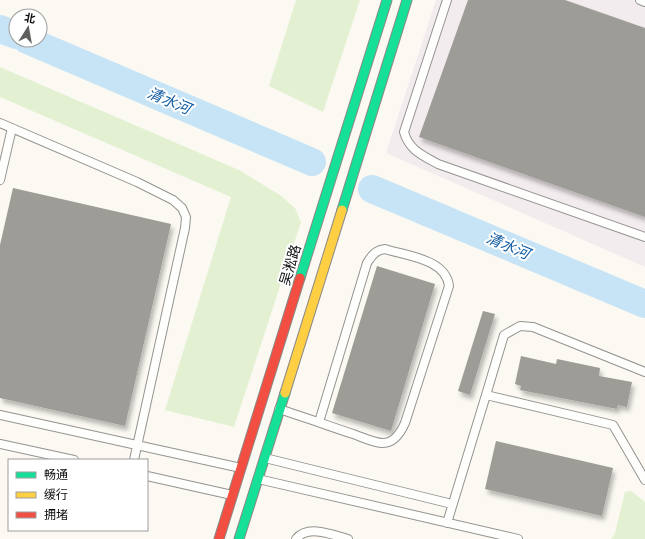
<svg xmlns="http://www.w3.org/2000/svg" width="645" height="539" viewBox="0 0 645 539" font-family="Literata,'Noto Sans SC',serif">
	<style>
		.industrial { fill: #f3ecef }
		.green { fill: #e3f1d2 }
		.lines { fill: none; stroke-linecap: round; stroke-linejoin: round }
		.river { stroke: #c7e3f6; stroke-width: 28 }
		.building { fill: #9e9c97; filter: url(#shadow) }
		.lane-casing { stroke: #949390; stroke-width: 10 }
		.fast-casing { stroke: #8b8a87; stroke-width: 11 }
		.slow-casing { stroke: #8b8a87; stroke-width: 11 }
		.jam-casing { stroke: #8b8a87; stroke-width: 11 }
		.lane { stroke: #fefefd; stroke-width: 8 }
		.fast { stroke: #16e098; stroke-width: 9 }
		.slow { stroke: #ffcf43; stroke-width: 9 }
		.jam { stroke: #f24e42; stroke-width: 9 }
		.labels { text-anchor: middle; stroke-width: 4; stroke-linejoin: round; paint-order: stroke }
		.street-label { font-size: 14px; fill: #0d0d0d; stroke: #fff }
		.water-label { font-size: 15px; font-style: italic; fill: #135ea3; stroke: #fff }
	</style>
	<defs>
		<filter id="shadow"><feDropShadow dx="2.5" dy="4.5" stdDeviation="2" flood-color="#0004"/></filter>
	</defs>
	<rect width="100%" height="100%" fill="#fbf9f2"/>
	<path class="industrial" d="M436,0H645V267L386,153Z"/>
	<path class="green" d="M296,0H360L323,112L269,86Z
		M0,67L239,170L280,195L295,208L301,222L234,427L165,410L231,197L0,97Z
		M631,491L645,502V539H611L615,533L625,492Z"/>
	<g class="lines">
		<path class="river" d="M0,29L16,35
			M27,40L312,162
			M372,189L645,304"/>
	</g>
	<path class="building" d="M468,0H565L645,28V217L419,137Z
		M13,188L171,224L125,426L0,398V245Z
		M377,266L435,284L391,431L332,413Z
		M483,311L495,314L470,395L458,391Z
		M521,356L556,364L557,359L600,368L599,376L632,382L627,407L618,405L617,409L520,390L521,386L515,384Z
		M496,441L613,468L602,516L485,489Z"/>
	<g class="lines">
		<defs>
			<path id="lane" d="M447,0L404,132C409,150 422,155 438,164L645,237
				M640,0L645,2
				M0,123L137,182L173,200L182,208L186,217L185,228L134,460
				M0,180L12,128
				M486,395L504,335L520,326L533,327L645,372
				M279,409C304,417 329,426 353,434C362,437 374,443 383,443C394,443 401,432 405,423L449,286C446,259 407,256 385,249C376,250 372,255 367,263L319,422
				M0,415L241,468
				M0,444L74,460
				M265,458L452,504
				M147,476L232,495
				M258,479L518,539
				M447,523L486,395L613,425L645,480
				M296,539C308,524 333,535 348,539"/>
			<path id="fast" d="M342,210L407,0
				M300,278L387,0
				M239,539L285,393"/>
			<path id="slow" d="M285,393L342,210"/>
			<path id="jam" d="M219,539L300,278"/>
		</defs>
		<use href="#lane" class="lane-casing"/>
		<use href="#fast" class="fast-casing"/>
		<use href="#slow" class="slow-casing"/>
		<use href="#jam" class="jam-casing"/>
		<use href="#lane" class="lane"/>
		<use href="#fast" class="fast"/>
		<use href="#slow" class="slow"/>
		<use href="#jam" class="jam"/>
	</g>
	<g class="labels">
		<g class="street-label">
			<text transform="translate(290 265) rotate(-73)" y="5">吴淞路</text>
		</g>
		<g class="water-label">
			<text transform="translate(169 101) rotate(23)" y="5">清水河</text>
			<text transform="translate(508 246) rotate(23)" y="5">清水河</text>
		</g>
	</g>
	<rect x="8" y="459" width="140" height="72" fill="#ffffff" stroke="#9e9e9e"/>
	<rect x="16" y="472" width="20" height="6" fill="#16e098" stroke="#9e9e9e"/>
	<text x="44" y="479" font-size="12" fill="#0d0d0d">畅通</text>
	<rect x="16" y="492" width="20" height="6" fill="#ffcf43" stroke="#9e9e9e"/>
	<text x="44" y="499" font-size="12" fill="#0d0d0d">缓行</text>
	<rect x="16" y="512" width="20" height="6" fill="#f24e42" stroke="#9e9e9e"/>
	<text x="44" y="519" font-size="12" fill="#0d0d0d">拥堵</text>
	<g transform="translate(28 28) rotate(11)"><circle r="19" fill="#ffffff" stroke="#9e9e9e"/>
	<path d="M0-3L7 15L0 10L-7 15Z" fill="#60605d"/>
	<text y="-6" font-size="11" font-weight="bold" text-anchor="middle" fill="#0d0d0d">北</text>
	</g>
</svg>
